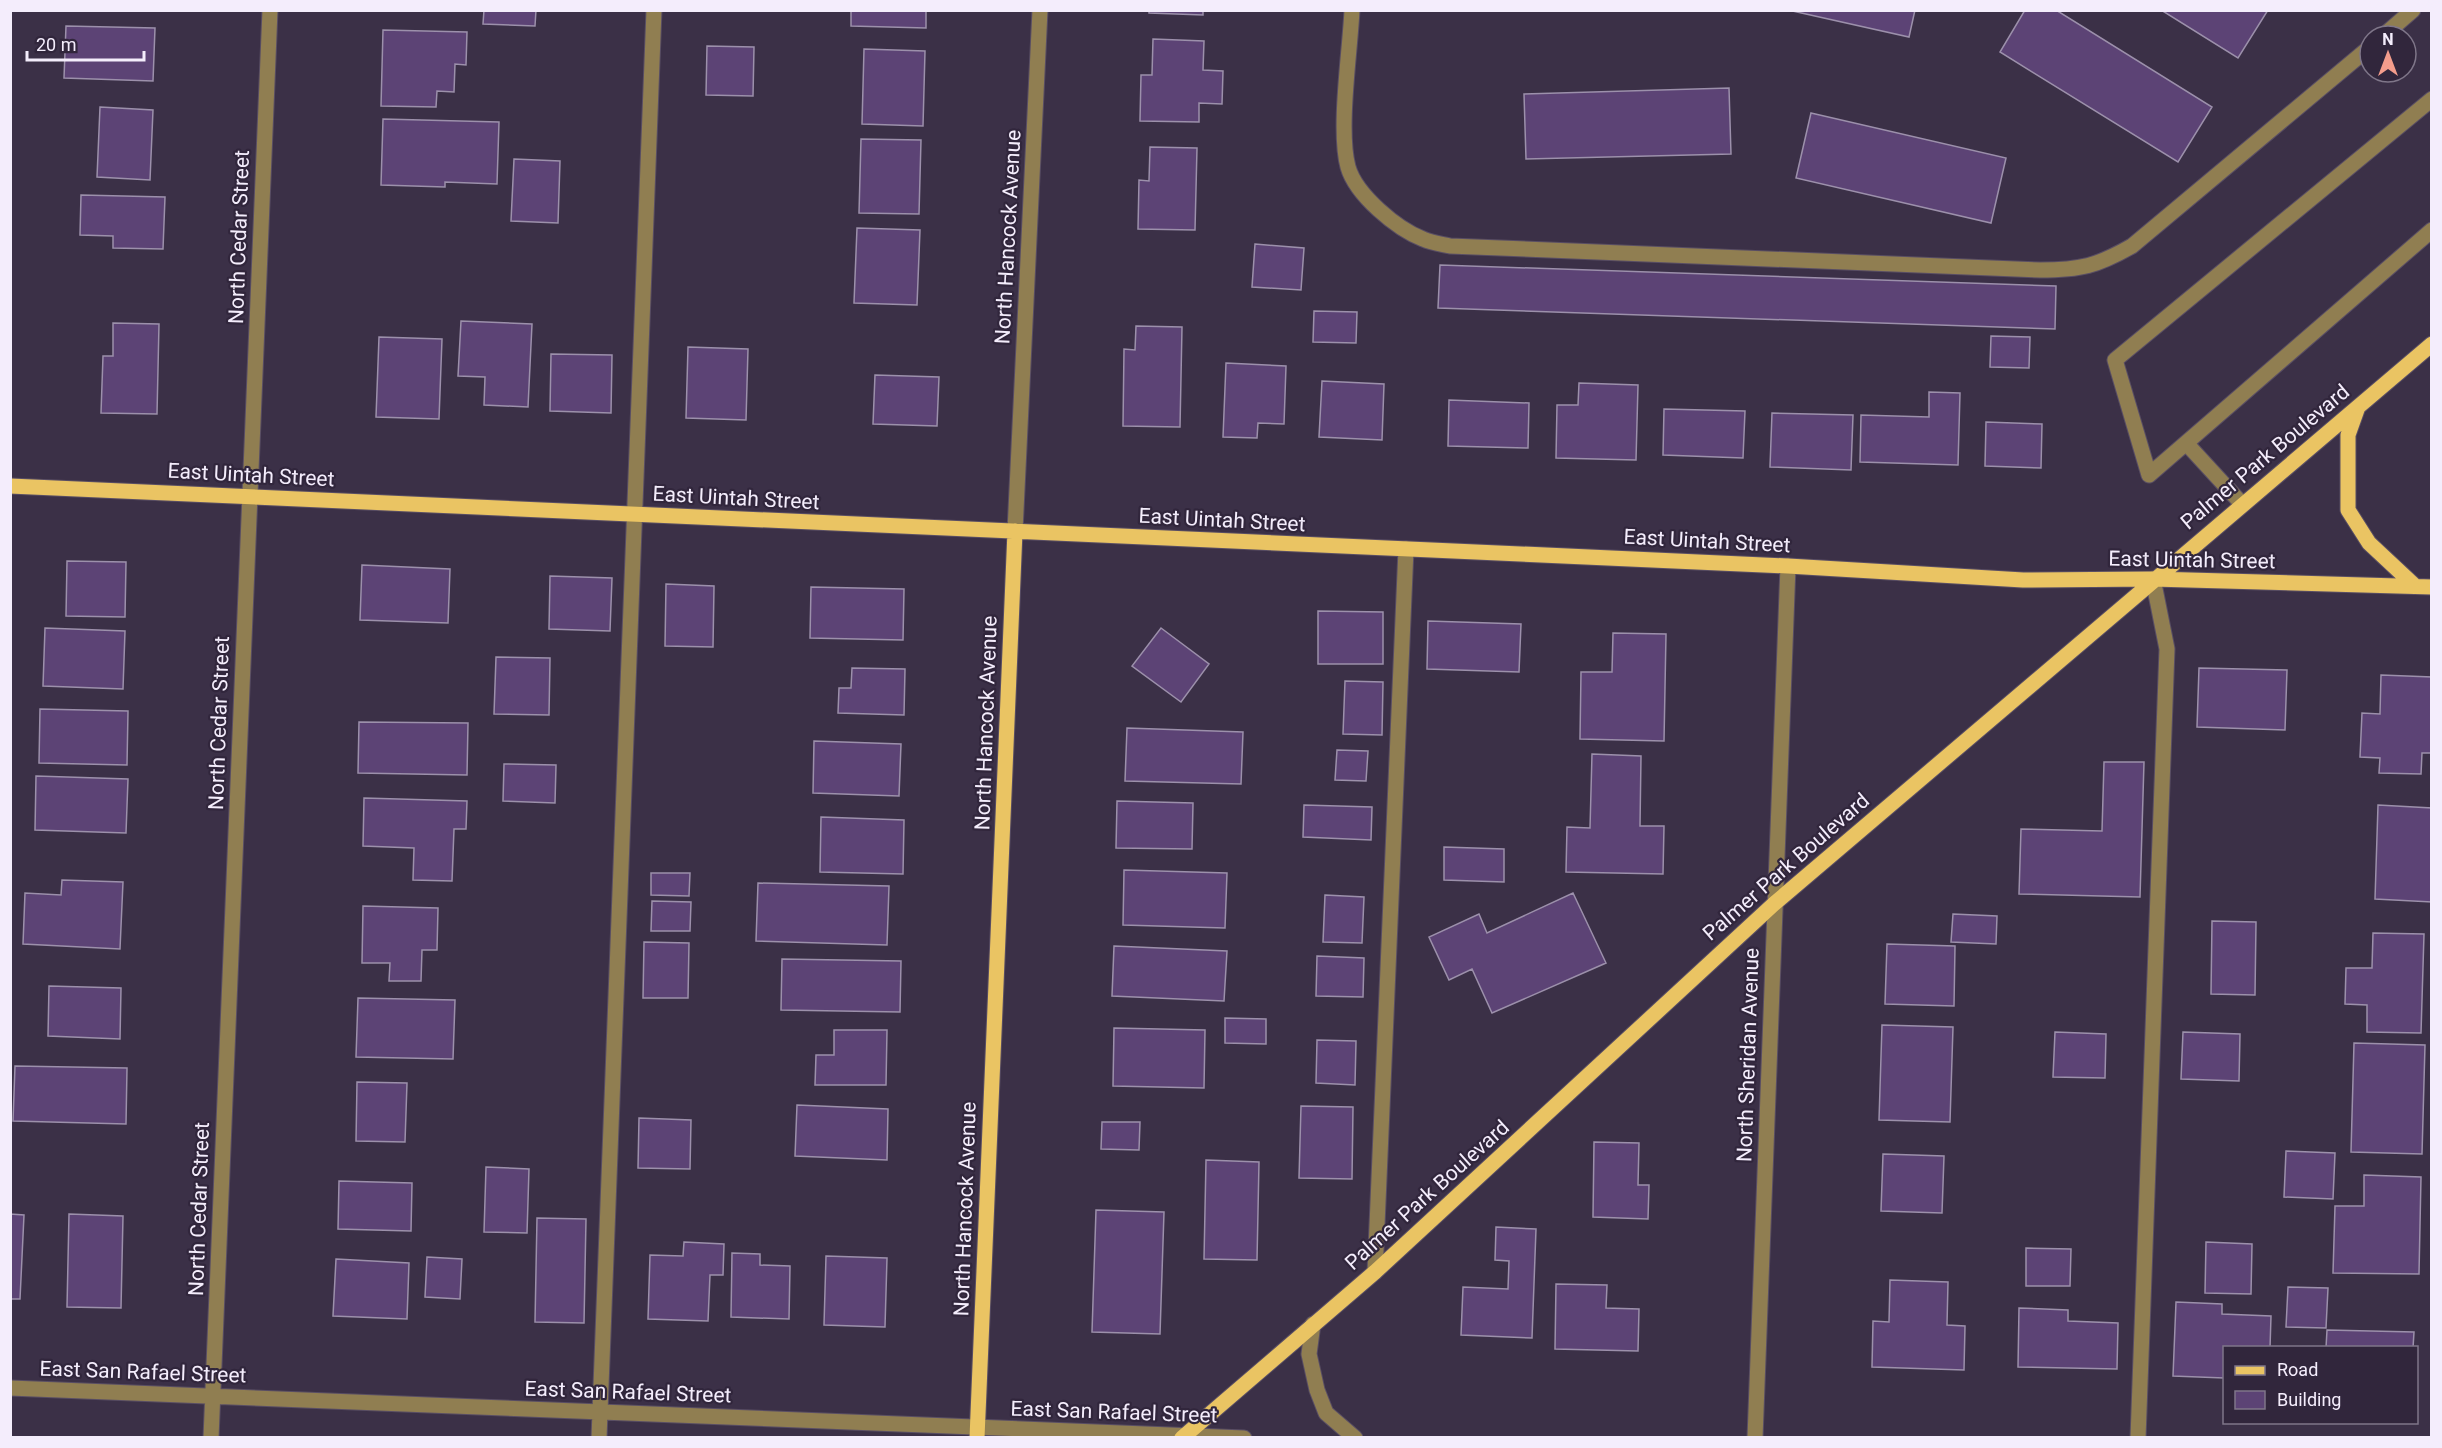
<svg xmlns="http://www.w3.org/2000/svg" width="2442" height="1448" viewBox="0 0 2442 1448" font-family="Roboto,sans-serif">
	<style>
		.building { fill: #5c4375; stroke: #9c90ab; stroke-width: 1.5 }
		.lines { fill: none; stroke-linecap: round; stroke-linejoin: round }
		.minor-casing { stroke: #594e64; stroke-width: 17 }
		.major-casing { stroke: #594e64; stroke-width: 17 }
		.minor { stroke: #907e51; stroke-width: 15 }
		.major { stroke: #eac463; stroke-width: 15 }
		.labels { text-anchor: middle; stroke-width: 4.5; stroke-linejoin: round; paint-order: stroke }
		.street-label { font-size: 21px; fill: #f4edfc; stroke: #31263c }
	</style>
	<rect width="100%" height="100%" fill="#3b3047"/>
	<path class="building" d="M484,10H536L535,26L483,24Z
		M851,10H926V28L851,26Z
		M1149,10H1203V15L1149,13Z
		M1788,10H1915L1909,37Z
		M2025,10H2056L2212,107L2178,162L2000,52Z
		M2161,10H2268L2238,58Z
		M66,26L155,28L153,81L64,78Z
		M383,30L467,32L466,65L455,64L454,92L437,91L436,107L381,106Z
		M1153,39L1204,41L1203,70L1223,71L1222,104L1199,103V122L1140,121L1141,75H1152Z
		M707,46L754,47L753,96L706,95Z
		M864,49L925,51L923,126L862,124Z
		M1729,88L1731,154L1526,159L1524,94Z
		M100,107L153,110L150,180L97,177Z
		M1811,113L2006,158L1991,223L1796,178Z
		M383,119L499,122L497,184L445,182V187L381,185Z
		M861,139L921,140L919,214L859,213Z
		M1150,147L1197,148L1195,230L1138,229L1139,180L1149,181Z
		M514,159L560,161L558,223L511,221Z
		M81,195L165,197L163,249L113,248V236L80,235Z
		M857,228L920,230L917,305L854,303Z
		M1255,244L1304,248L1301,290L1252,287Z
		M1440,265L2056,286L2055,329L1438,308Z
		M1314,311L1357,312L1356,343L1313,342Z
		M461,321L532,324L528,407L484,405L485,377L458,376Z
		M113,323L159,324L157,414L101,413L103,356H113Z
		M1136,326L1182,327L1180,427L1123,426L1124,349L1135,350Z
		M1991,336L2030,337L2029,368L1990,367Z
		M379,337L442,339L439,419L376,417Z
		M688,347L748,349L746,420L686,418Z
		M551,354L612,355L611,413L550,411Z
		M1226,363L1286,366L1284,424L1258,423L1257,438L1223,437Z
		M875,375L939,377L937,426L873,424Z
		M1322,381L1384,384L1382,440L1319,437Z
		M1579,383L1638,385L1636,460L1556,458L1557,405H1578Z
		M1929,392L1960,393L1958,465L1860,462L1861,415L1929,417Z
		M1449,400L1529,403L1528,448L1448,446Z
		M1664,409L1745,411L1743,458L1663,455Z
		M1772,413L1853,415L1851,470L1770,467Z
		M1986,422L2042,424L2041,468L1985,466Z
		M67,561L126,562L125,617L66,616Z
		M362,565L450,569L448,623L360,620Z
		M550,576L612,578L610,631L549,629Z
		M666,584L714,586L713,647L665,646Z
		M811,587L904,589L903,640L810,638Z
		M1318,611L1383,612V664H1318Z
		M1428,621L1521,624L1519,672L1427,669Z
		M45,628L125,631L123,689L43,686Z
		M1161,628L1209,664L1181,702L1132,666Z
		M1613,633L1666,634L1664,741L1580,739L1581,672H1612Z
		M496,657L550,658L549,715L494,714Z
		M852,668L905,669L904,715L838,713L839,688H851Z
		M2199,668L2287,670L2285,730L2197,727Z
		M2381,675L2432,677V753H2422L2421,774L2379,773L2380,758L2360,757L2362,713L2380,714Z
		M1345,681L1383,682L1382,735L1343,734Z
		M40,709L128,711L127,765L39,763Z
		M359,722L468,723L467,775L358,773Z
		M1127,728L1243,732L1241,784L1125,781Z
		M814,741L901,744L899,796L813,793Z
		M1337,750L1368,751L1366,781L1335,780Z
		M1592,754L1641,756L1640,826H1664L1663,874L1566,872L1567,827L1590,828Z
		M2104,762H2144L2140,897L2019,894L2021,829L2102,831Z
		M504,764L556,765L555,803L503,801Z
		M36,776L128,779L126,833L35,830Z
		M364,798L467,801L466,829H454L452,881L413,880L414,848L363,846Z
		M1117,801L1193,803L1192,849L1116,848Z
		M1304,805L1372,807L1371,840L1303,837Z
		M2378,805L2432,808V902L2375,899Z
		M821,817L904,820L903,874L820,872Z
		M1444,847L1504,849V882L1444,880Z
		M1124,870L1227,873L1225,928L1123,925Z
		M651,873H690L689,896L651,895Z
		M62,880L123,882L120,949L23,944L25,893L61,895Z
		M758,883L889,886L887,945L756,941Z
		M1573,893L1606,963L1492,1013L1472,969L1449,980L1429,937L1479,914L1487,933Z
		M1325,895L1364,897L1362,943L1323,942Z
		M652,901L691,902L690,931H651Z
		M363,906L438,908L437,950H422L421,981H389L390,963H362Z
		M1953,914L1997,916L1996,944L1951,942Z
		M2212,921L2256,922L2255,995L2211,994Z
		M2373,933L2424,934L2421,1033L2367,1032V1005L2345,1004L2346,968H2372Z
		M644,942L689,943L688,998H643Z
		M1887,944L1955,946L1954,1006L1885,1004Z
		M1114,946L1227,951L1224,1001L1112,996Z
		M1317,956L1364,958L1363,997L1316,996Z
		M782,959L901,961L900,1012L781,1010Z
		M49,986L121,988L120,1039L48,1036Z
		M358,998L455,1000L453,1059L356,1057Z
		M1225,1018L1266,1019V1044L1225,1043Z
		M1882,1025L1953,1027L1950,1122L1879,1120Z
		M1114,1028L1205,1030L1204,1088L1113,1086Z
		M834,1030H887L886,1085H815L816,1055H834Z
		M2055,1032L2106,1034L2105,1078L2053,1077Z
		M2183,1032L2240,1034L2239,1081L2181,1079Z
		M1317,1040L1356,1041L1355,1085L1316,1083Z
		M2354,1043L2425,1045L2422,1154L2351,1152Z
		M15,1066L127,1068L126,1124L13,1121Z
		M357,1082L407,1083L405,1142L356,1141Z
		M797,1105L888,1109L887,1160L795,1156Z
		M1301,1106L1353,1107L1352,1179L1299,1178Z
		M639,1118L691,1120L690,1169L638,1168Z
		M1102,1122H1140L1139,1150L1101,1149Z
		M1594,1142L1639,1143L1638,1185H1649L1648,1219L1593,1217Z
		M2286,1151L2335,1153L2333,1199L2284,1197Z
		M1883,1154L1944,1156L1942,1213L1881,1211Z
		M1206,1160L1259,1162L1257,1260L1204,1259Z
		M486,1167L529,1169L527,1233L484,1232Z
		M2364,1175L2421,1177L2419,1274L2333,1273L2335,1206H2364Z
		M339,1181L412,1183L411,1231L338,1229Z
		M1096,1210L1164,1212L1160,1334L1092,1332Z
		M10,1214L24,1215L20,1299H10Z
		M69,1214L123,1216L121,1308L67,1307Z
		M537,1218L586,1219L584,1323L535,1322Z
		M1496,1227L1536,1229L1532,1338L1461,1335L1463,1287L1508,1289L1509,1261L1495,1260Z
		M684,1242L724,1244L723,1275H710L708,1321L648,1319L650,1255L683,1256Z
		M2206,1242L2252,1244L2251,1294L2205,1293Z
		M2026,1248L2071,1249L2070,1286H2026Z
		M732,1253L760,1254V1265L790,1266L789,1319L731,1317Z
		M826,1256L887,1258L885,1327L824,1325Z
		M427,1257L462,1259L460,1299L425,1297Z
		M336,1259L409,1263L407,1319L333,1316Z
		M1890,1280L1948,1282L1947,1325L1965,1326L1964,1370L1872,1367L1873,1321L1889,1322Z
		M1556,1284L1607,1285L1606,1308L1639,1309L1638,1351L1555,1349Z
		M2288,1287L2328,1288L2326,1328L2286,1327Z
		M2176,1302L2222,1304V1314L2271,1316L2270,1348H2224V1378L2173,1376Z
		M2019,1308L2068,1310V1321L2118,1323L2117,1369L2018,1367Z
		M2327,1330L2414,1332L2413,1348H2326Z"/>
	<g class="lines">
		<defs>
			<path id="minor" d="M1352,10C1350,52 1338,130 1348,167C1356,195 1397,229 1423,239C1432,243 1441,244 1450,246L2040,270C2081,270 2097,266 2132,246L2370,47
				M2383,36L2413,10
				M2432,99L2115,360L2149,475L2432,230
				M2186,443L2242,504
				M1015,531L1040,10
				M1375,1272L1406,549
				M1313,1324L1309,1354L1317,1390L1326,1413L1355,1438
				M10,1388L1244,1438
				M211,1438L270,10
				M599,1438L654,10
				M1755,1438L1788,566
				M2138,1438L2167,649L2153,579"/>
			<path id="major" d="M2358,407L2348,435V510L2369,543L2415,586
				M10,486L1788,566L2023,580L2153,579L2432,587
				M977,1438L1015,531
				M1182,1438L1375,1272L1775,903L2432,344"/>
		</defs>
		<use href="#minor" class="minor-casing"/>
		<use href="#major" class="major-casing"/>
		<use href="#minor" class="minor"/>
		<use href="#major" class="major"/>
	</g>
	<g class="labels">
		<g class="street-label">
			<text transform="translate(239 237) rotate(-88)" y="7">North Cedar Street</text>
			<text transform="translate(1008 237) rotate(-87)" y="7">North Hancock Avenue</text>
			<text transform="translate(2265 457) rotate(-40)" y="7">Palmer Park Boulevard</text>
			<text transform="translate(251 475) rotate(3)" y="7">East Uintah Street</text>
			<text transform="translate(736 498) rotate(3)" y="7">East Uintah Street</text>
			<text transform="translate(1222 520) rotate(3)" y="7">East Uintah Street</text>
			<text transform="translate(1707 541) rotate(3)" y="7">East Uintah Street</text>
			<text transform="translate(2192 560) rotate(1)" y="7">East Uintah Street</text>
			<text transform="translate(219 723) rotate(-88)" y="7">North Cedar Street</text>
			<text transform="translate(986 723) rotate(-88)" y="7">North Hancock Avenue</text>
			<text transform="translate(1786 867) rotate(-41)" y="7">Palmer Park Boulevard</text>
			<text transform="translate(1748 1055) rotate(-88)" y="7">North Sheridan Avenue</text>
			<text transform="translate(1427 1195) rotate(-42)" y="7">Palmer Park Boulevard</text>
			<text transform="translate(199 1209) rotate(-88)" y="7">North Cedar Street</text>
			<text transform="translate(965 1209) rotate(-88)" y="7">North Hancock Avenue</text>
			<text transform="translate(143 1372) rotate(2)" y="7">East San Rafael Street</text>
			<text transform="translate(628 1392) rotate(2)" y="7">East San Rafael Street</text>
			<text transform="translate(1114 1412) rotate(2)" y="7">East San Rafael Street</text>
		</g>
	</g>
	<rect width="2442" height="1448" fill="none" stroke="#f4edfc" stroke-width="24"/>
	<rect x="2223" y="1346" width="195" height="78" fill="#31263c" stroke="#7f7689" stroke-width="1.5"/>
	<rect x="2235" y="1366" width="30" height="9" fill="#eac463" stroke="#7f7689" stroke-width="1.5"/>
	<text x="2277" y="1376" font-size="18" fill="#f4edfc">Road</text>
	<rect x="2235" y="1391" width="30" height="18" fill="#5c4375" stroke="#7f7689" stroke-width="1.5"/>
	<text x="2277" y="1406" font-size="18" fill="#f4edfc">Building</text>
	<g transform="translate(2388 54)"><circle r="28" fill="#31263c" stroke="#7f7689" stroke-width="1.5"/>
	<path d="M0-4.5L10 22L0 15L-10 22Z" fill="#f49d8c"/>
	<text y="-9" font-size="16" font-weight="bold" text-anchor="middle" fill="#f4edfc">N</text>
	</g>
	<path d="M27 51v9h117v-9" fill="none" stroke="#f4edfc" stroke-width="3"/>
	<text x="36" y="51" font-size="18" fill="#f4edfc" stroke="#31263c" stroke-width="4.5" paint-order="stroke">20 m</text>
</svg>
